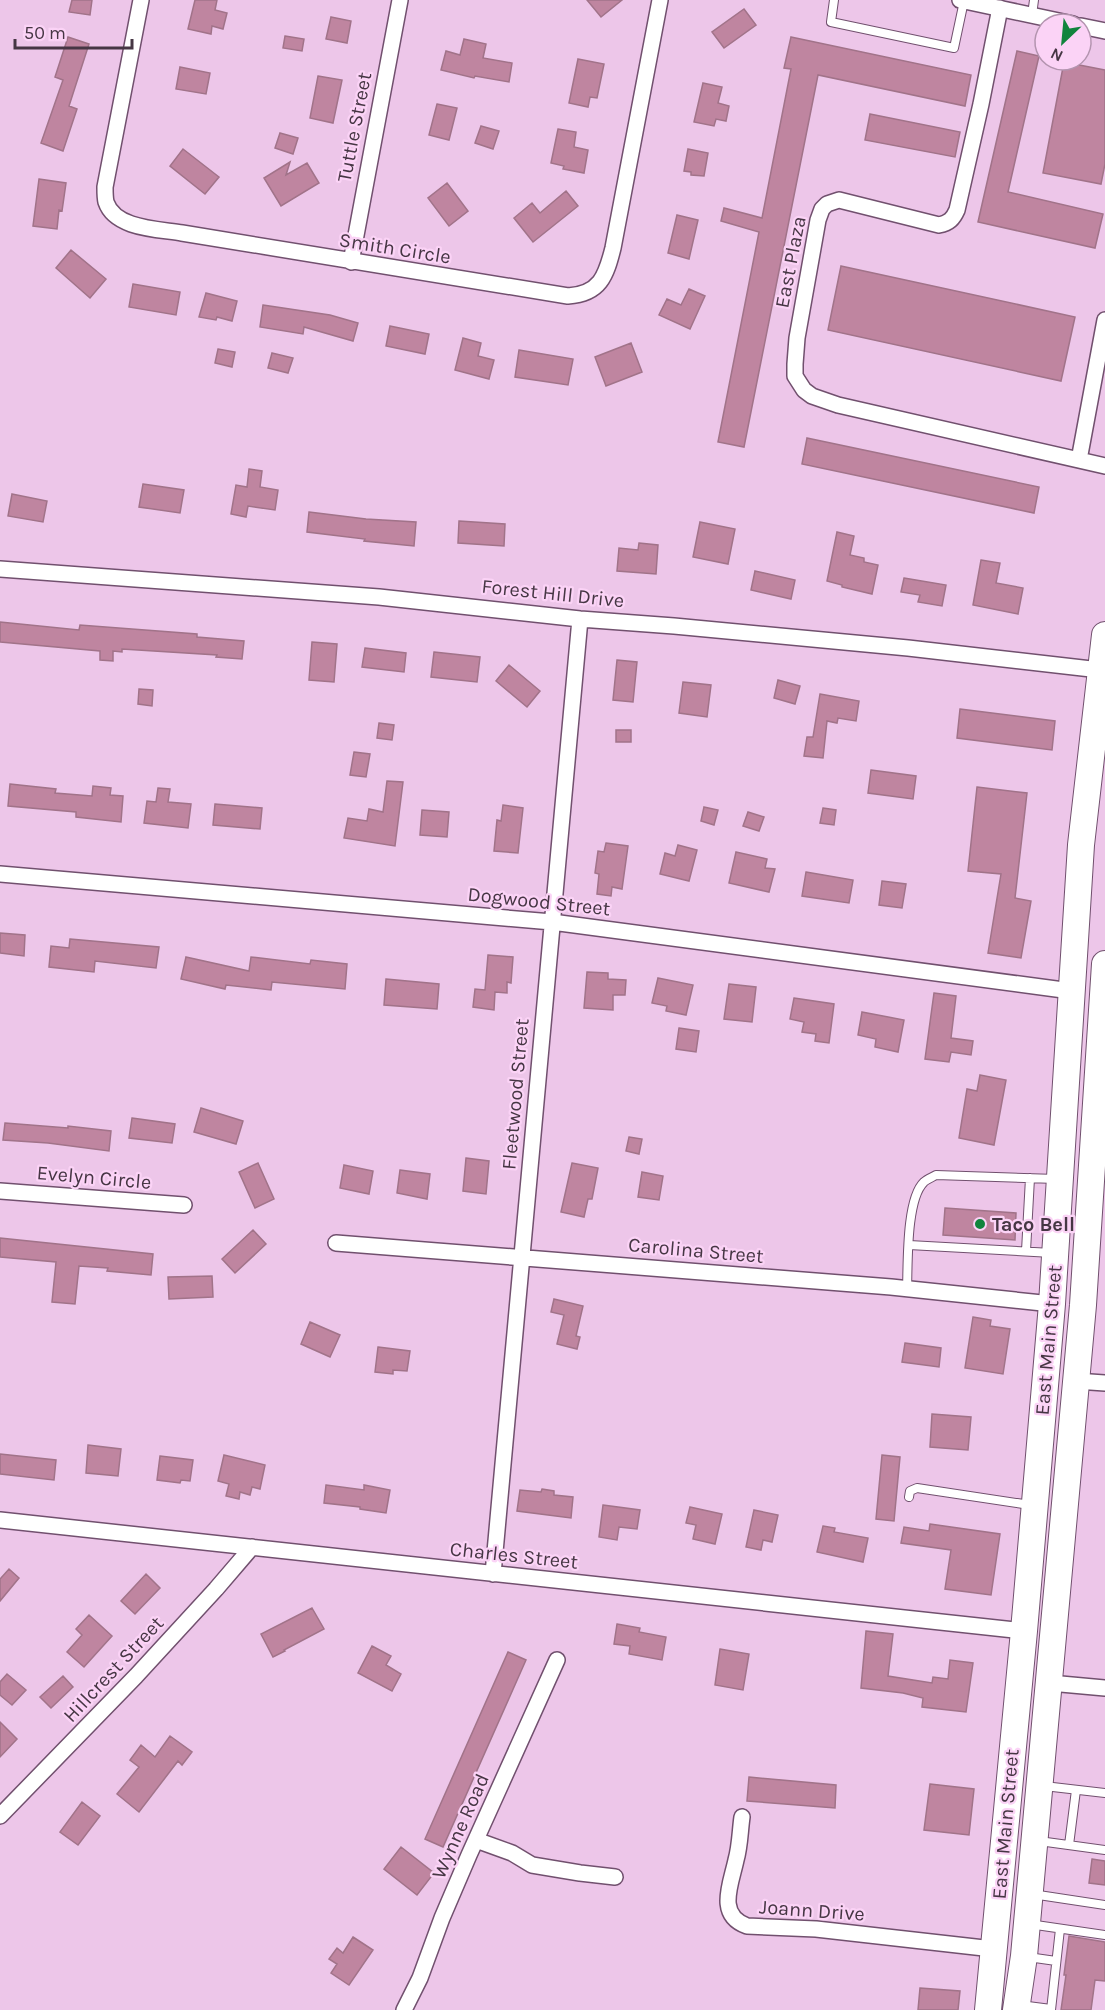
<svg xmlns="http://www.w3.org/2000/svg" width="1105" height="2010" viewBox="0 0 1105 2010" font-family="Karla,sans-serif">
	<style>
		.building { fill: #bf85a0; stroke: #a17389; stroke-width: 1.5 }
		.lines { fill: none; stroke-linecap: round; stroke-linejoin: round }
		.lane-casing { stroke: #71506e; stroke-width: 10 }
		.street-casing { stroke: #71506e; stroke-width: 18 }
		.primary-casing { stroke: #71506e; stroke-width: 28 }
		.lane { stroke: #fff; stroke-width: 8 }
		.street { stroke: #fff; stroke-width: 15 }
		.primary { stroke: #fff; stroke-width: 26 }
		.poi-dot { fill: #11843d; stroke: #fbd3f6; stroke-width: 2 }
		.labels { text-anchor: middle; stroke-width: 4.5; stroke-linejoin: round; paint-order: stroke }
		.street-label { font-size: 20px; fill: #463644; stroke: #fbd3f6 }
		.poi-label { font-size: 20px; font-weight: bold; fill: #463644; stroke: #fbd3f6; text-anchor: start }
	</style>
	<rect width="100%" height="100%" fill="#edc6e9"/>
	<path class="building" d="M72,0H92L90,15L69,12Z
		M195,0H217L215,10L227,13L223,29L212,26L211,34L188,29Z
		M587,0H622L601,17Z
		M744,9L756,25L724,48L712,32Z
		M331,17L351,21L347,43L326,39Z
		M285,36L304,39L302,51L283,48Z
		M68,37L89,44L69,106L77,109L63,151L41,143L63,80L55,77Z
		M791,37L971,75L965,106L818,75L744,447L718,442L759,232L721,221L724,208L762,218L791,69L784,68Z
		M464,39L486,44L483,58L512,63L509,82L475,76L474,78L441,70L446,51L460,55Z
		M1017,51L1039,56L1008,192L1103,214L1095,248L978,222Z
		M578,59L604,64L597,98L590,97L588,107L569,103Z
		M1064,62L1105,70V164L1101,184L1043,173Z
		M180,67L210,73L206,94L176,89Z
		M318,76L342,80L333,123L310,118Z
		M703,83L722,87L718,103L729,106L726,121L716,119L714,126L694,122Z
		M437,104L457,108L449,140L429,135Z
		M870,114L960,132L955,157L865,140Z
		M481,126L499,131L493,149L475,143Z
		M558,129L576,132L574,147L588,150L584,173L563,169L564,166L551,163Z
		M280,133L298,138L293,154L275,148Z
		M183,149L219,177L205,194L170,166Z
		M688,149L708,153L704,176L691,175V172L684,171Z
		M290,162L286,175L307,163L319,183L281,206L264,178Z
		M39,179L66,183L62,211L59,210L57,229L33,226Z
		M447,183L468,211L449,226L428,198Z
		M566,191L578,206L533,242L514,218L532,203L540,213Z
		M677,215L698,220L689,259L668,253Z
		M71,250L106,279L90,298L56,268Z
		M841,266L1075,317L1061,381L828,330Z
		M133,284L180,292L176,315L129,307Z
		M689,289L705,296L690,329L659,315L667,299L681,305Z
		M206,293L237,301L232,321L217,317L216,320L199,317Z
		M263,305L330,315L358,323L353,341L304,327L303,334L260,327Z
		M390,326L429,334L425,354L386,346Z
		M463,338L481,343L478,356L494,360L489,379L455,370Z
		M631,343L642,372L606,386L595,357Z
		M218,349L235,352L232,367L215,363Z
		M519,350L573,359L568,385L515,377Z
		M272,353L293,358L288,373L268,368Z
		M807,438L1039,487L1034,513L802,464Z
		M249,469L262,471L260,487L278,490L275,510L248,506L246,517L231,514L236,485L247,487Z
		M143,484L184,490L180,513L139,507Z
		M12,494L47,501L43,522L8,516Z
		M309,512L366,519L416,522L414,546L364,541L365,539L307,532Z
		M459,521L505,524L504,546L458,543Z
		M700,522L735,529L728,564L693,557Z
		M837,532L854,536L850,555L864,558V562L878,565L872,594L842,587V585L827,581Z
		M639,543L658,545L656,574L617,571L619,548L638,550Z
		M981,560L1000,563L996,583L1023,588L1018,614L973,605Z
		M755,571L795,580L791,599L751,590Z
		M904,578L946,585L942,606L918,602L920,595L901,592Z
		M0,622L79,630L80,625L197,634V637L244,641L242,659L216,657L217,655L122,649V652L113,651V661L100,660V651L0,642Z
		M312,642L337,644L334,682L309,680Z
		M365,648L406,653L404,672L362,667Z
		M434,652L480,657L477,682L431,677Z
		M617,660L637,662L633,702L613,700Z
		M509,665L540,691L527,707L496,681Z
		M778,680L800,686L795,704L774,698Z
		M683,682L711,685L707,717L679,713Z
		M139,689L153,690L152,706L138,704Z
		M820,694L859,701L856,721L838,718L837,723L827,721L823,758L804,756L807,737H813Z
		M960,709L1055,721L1052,750L957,738Z
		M379,723L394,725L392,740L377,738Z
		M616,730H631V742H616Z
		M354,752L370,754L366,777L350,775Z
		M871,770L916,776L913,799L868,793Z
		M387,781L403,782L395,846L344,838L348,818L367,821L369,809L383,812Z
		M10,784L56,789L55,793L92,796L93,786L111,788L110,795L123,796L121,822L76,817V812L8,806Z
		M977,787L1027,793L1015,898L1031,901L1021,958L988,953L1001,874L968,871Z
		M158,788L170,789L168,802L191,804L188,828L144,823L147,801L156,802Z
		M215,804L262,808L260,829L213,825Z
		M503,805L523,808L518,853L494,851L497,820L501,821Z
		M704,807L718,810L714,825L701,821Z
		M823,808L836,810L834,825L820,823Z
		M422,810L449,812L447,837L420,835Z
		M748,812L764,817L759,831L743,826Z
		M606,843L628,846L622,889L612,887L611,896L597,894L599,874L595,873L598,851L604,852Z
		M678,845L697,850L689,881L660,874L665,853L675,856Z
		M736,852L767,859L765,868L775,869L769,892L729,883Z
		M806,872L853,880L849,903L802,896Z
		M882,881L906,884L902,908L879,905Z
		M0,933L25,935L24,956L0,953Z
		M70,939L159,947L156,968L95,961L94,972L49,967L51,946L69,948Z
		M488,955L513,957L511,983L507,982V993L495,992L494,1010L473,1007L475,989L485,990Z
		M186,957L249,971L251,957L310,964L311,960L347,964L345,989L272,982L271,990L226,985L225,989L181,979Z
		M587,972L608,973V979L626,980L625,995H613V1010L584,1008Z
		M658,978L693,985L686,1015L666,1011L667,1006L652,1003Z
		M386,979L439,984L437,1009L384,1005Z
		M729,984L756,987L752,1022L724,1019Z
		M934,993L956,996L951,1038L973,1041L971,1055L951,1052L949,1062L925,1059Z
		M794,998L834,1004L829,1043L815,1041L816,1034L802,1032L804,1022L790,1019Z
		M862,1012L904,1020L898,1052L875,1047L876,1039L858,1035Z
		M679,1028L699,1031L696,1052L676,1049Z
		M980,1075L1006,1080L994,1145L959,1138L967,1089L977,1091Z
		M201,1108L243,1121L236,1144L194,1132Z
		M132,1118L175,1124L172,1143L129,1138Z
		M5,1123L68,1128V1126L111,1131L109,1151L48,1143L3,1140Z
		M629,1137L642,1139L639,1154L626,1151Z
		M466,1158L489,1161L486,1194L463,1191Z
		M258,1163L274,1199L255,1208L239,1172Z
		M572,1163L598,1168L592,1199H588L584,1217L561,1212Z
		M344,1165L373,1171L369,1194L340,1188Z
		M400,1170L430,1174L427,1199L397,1193Z
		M642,1172L663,1176L659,1200L638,1197Z
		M945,1208L1016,1213L1015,1240L943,1235Z
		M253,1230L266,1244L235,1273L222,1259Z
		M0,1238L153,1254L151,1275L107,1271L108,1268L79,1266L75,1304L52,1302L56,1262L0,1257Z
		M212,1276L213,1297L169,1299L168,1277Z
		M554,1299L583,1306L576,1336L580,1337L577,1349L557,1344L564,1315L551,1312Z
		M973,1317L991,1320L990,1326L1010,1329L1003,1374L965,1368Z
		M310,1322L340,1335L330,1357L301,1344Z
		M905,1343L941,1348L939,1367L902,1362Z
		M378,1347L410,1351L407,1371L393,1370V1374L375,1372Z
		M932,1414L971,1417L968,1450L930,1447Z
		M88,1445L121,1449L118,1476L86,1473Z
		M0,1454L56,1460L54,1480L0,1474Z
		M224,1455L265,1465L260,1489L252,1487L250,1495L240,1492L239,1499L226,1496L229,1484L218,1481Z
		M882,1455L900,1457L894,1521L876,1519Z
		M160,1456L193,1460L190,1481L181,1480L180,1483L157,1480Z
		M326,1485L364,1490V1485L390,1490L386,1513L360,1509V1507L324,1503Z
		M542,1489L554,1491V1495L573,1497L571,1518L517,1511L520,1490L541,1492Z
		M603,1505L640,1510L637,1529L619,1527L617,1540L599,1537Z
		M690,1507L722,1514L715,1544L693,1539L696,1525L686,1523Z
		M754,1510L778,1515L772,1542L763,1540L761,1550L746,1547Z
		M930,1524L1000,1534L991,1595L945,1589L951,1550L901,1543L904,1527L929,1531Z
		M823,1526L835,1528L834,1532L868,1538L863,1562L817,1552Z
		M9,1569L19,1578L0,1601V1579Z
		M146,1574L160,1588L135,1614L121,1601Z
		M312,1608L324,1629L284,1650L285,1651L273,1657L261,1634Z
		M89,1615L112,1636L84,1667L67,1652L82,1635L76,1629Z
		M617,1624L640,1628L639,1632L666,1637L662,1660L629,1654L630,1646L614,1644Z
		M866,1631L893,1634L888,1676L932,1683L933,1677L948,1679L950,1660L973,1663L966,1712L922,1707L923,1698L903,1693L861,1688Z
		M372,1646L391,1656L386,1665L401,1674L392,1691L358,1673Z
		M720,1649L749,1654L743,1690L715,1685Z
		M508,1652L526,1660L443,1847L425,1839Z
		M7,1674L26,1690L12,1705L0,1695V1682Z
		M63,1676L73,1687L51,1708L40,1697Z
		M0,1722L17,1739L0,1757Z
		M170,1736L192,1752L182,1765L178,1761L139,1812L117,1794L139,1767L130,1760L141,1745L155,1757Z
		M749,1777L836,1785L835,1808L747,1801Z
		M930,1784L974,1789L969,1835L924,1830Z
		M82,1802L100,1816L78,1845L60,1832Z
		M401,1847L434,1873L417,1895L384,1869Z
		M1092,1859L1105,1861V1885L1089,1883Z
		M1069,1936L1105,1942V1981L1095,1980L1091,2010H1061L1066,1975H1064Z
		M353,1937L373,1950L349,1985L331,1973L337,1964L329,1959L337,1948L343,1953Z
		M920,1988L960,1991L958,2010H918Z"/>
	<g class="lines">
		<defs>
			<path id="lane" d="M834,0L831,22L954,48L964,1
				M1032,15L1034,0
				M909,1245L1052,1253
				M1026,1251L1030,1178
				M907,1289C908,1264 906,1199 924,1182C927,1179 933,1177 936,1175L1057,1179
				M909,1497L910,1491L917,1488L1030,1505
				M1044,1786L1105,1793
				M1039,1841L1105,1850
				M1069,1845L1076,1790
				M1032,1894L1105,1905
				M1029,1924L1105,1935
				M1028,1957L1056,1961
				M1020,2005L1051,2009
				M1051,2010L1060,1929"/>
			<path id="street" d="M141,0L105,187C105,192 105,198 106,202C115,229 158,229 182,233L568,296C600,294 606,276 613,248L660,0
				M960,0L1073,24
				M1000,8L981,104L957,210C953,219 949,223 939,225L839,200L827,204L822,209L818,220L797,338L795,364V376L804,390L812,396L838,405L1105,466
				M1081,26L1105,31
				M351,262L400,0
				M1079,460L1105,320
				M0,569L379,597L580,619L674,626L908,648L1100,670
				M0,874L552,922L1071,991
				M0,1191L184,1205
				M336,1243L891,1287L1052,1304
				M1076,1381L1105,1383
				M0,1520L1024,1631
				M493,1574L580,619
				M1050,1683L1105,1688
				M0,1816L136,1676L216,1589L252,1547
				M742,1817C740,1831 740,1846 736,1860C731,1884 716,1915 747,1926L816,1929L993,1949
				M476,1840L512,1853L532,1865L580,1873L615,1877
				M404,2010L420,1978L442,1918L469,1855L557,1660"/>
			<path id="primary" d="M988,2010L1024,1631L1052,1304L1081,845L1105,635
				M1016,2010L1024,1956L1083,1305L1105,964"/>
		</defs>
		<use href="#lane" class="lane-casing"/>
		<use href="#street" class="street-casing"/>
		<use href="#primary" class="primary-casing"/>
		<use href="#lane" class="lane"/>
		<use href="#street" class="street"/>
		<use href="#primary" class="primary"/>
	</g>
	<circle class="poi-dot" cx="980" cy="1224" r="6"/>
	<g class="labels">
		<g class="street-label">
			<text transform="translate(354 127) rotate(-79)" y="7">Tuttle Street</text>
			<text transform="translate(395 248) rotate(9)" y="7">Smith Circle</text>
			<text transform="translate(790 262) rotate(-79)" y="7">East Plaza</text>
			<text transform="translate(553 593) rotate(6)" y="7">Forest Hill Drive</text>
			<text transform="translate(539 901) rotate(6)" y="7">Dogwood Street</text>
			<text transform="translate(515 1094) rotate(-85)" y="7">Fleetwood Street</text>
			<text transform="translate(94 1177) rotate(5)" y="7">Evelyn Circle</text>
			<text transform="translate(696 1250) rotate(5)" y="7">Carolina Street</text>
			<text transform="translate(1048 1340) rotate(-85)" y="7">East Main Street</text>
			<text transform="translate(514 1555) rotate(6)" y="7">Charles Street</text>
			<text transform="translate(113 1669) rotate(-47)" y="7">Hillcrest Street</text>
			<text transform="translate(1005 1824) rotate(-85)" y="7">East Main Street</text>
			<text transform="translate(460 1826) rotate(-66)" y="7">Wynne Road</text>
			<text transform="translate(812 1910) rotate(4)" y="7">Joann Drive</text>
		</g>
		<g class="poi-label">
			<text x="992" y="1231">Taco Bell</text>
		</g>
	</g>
	<g transform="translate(1063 42) rotate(206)"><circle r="28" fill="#fbd3f6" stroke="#b394af" stroke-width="1.5"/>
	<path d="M0-4.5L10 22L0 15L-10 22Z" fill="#11843d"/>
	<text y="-9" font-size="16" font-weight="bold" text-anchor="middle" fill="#463644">N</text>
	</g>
	<path d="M15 39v9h117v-9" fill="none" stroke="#463644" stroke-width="3"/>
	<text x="24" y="39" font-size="18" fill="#463644" stroke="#fbd3f6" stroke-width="4.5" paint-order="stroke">50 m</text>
</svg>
